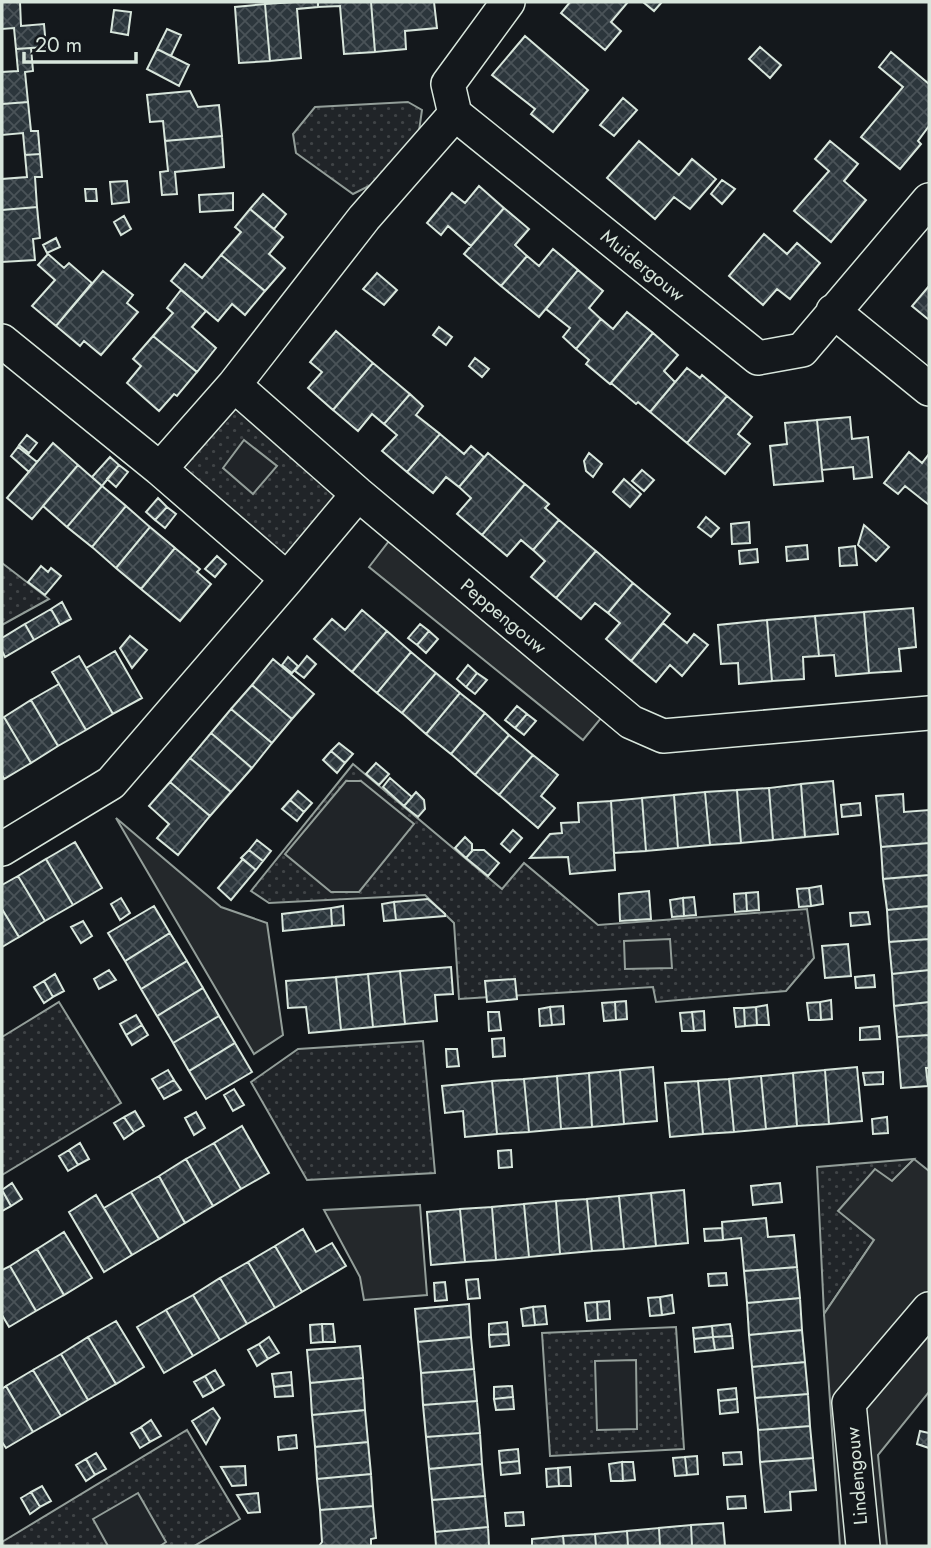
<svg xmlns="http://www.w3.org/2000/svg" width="931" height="1548" viewBox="0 0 931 1548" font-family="Jost,sans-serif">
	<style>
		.grass { fill: url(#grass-dots); stroke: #939e99; stroke-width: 2 }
		.green { fill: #202428; stroke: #939e99; stroke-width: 2 }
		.parking { fill: #24282b; stroke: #939e99; stroke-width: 2 }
		.building { fill: url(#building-cross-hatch); stroke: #d8e6dc; stroke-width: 2 }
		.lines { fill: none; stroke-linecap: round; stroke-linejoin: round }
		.street-casing { stroke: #d8e6dc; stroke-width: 36 }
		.street { stroke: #14181c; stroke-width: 33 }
		.labels { text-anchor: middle; stroke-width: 5; stroke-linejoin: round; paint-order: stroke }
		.street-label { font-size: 19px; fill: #d8e6dc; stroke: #14181c }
	</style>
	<defs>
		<pattern id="grass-dots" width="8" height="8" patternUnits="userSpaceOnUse" patternTransform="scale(1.75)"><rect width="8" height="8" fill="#202428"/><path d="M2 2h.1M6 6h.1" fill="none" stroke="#404447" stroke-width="1.8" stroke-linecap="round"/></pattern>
		<pattern id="building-cross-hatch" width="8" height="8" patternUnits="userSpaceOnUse" patternTransform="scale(1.75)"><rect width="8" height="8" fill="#2c363c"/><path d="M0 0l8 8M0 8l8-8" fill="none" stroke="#4a5358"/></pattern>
	</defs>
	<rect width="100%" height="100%" fill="#14181c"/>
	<path class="grass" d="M408,102L422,110L419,131L377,182L353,194L296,153L293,134L315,107Z
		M236,405L340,495L287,560L181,469Z
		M2,563L49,599L2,625Z
		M353,764L502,889L524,863L598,925L807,909L814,958L786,991L656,1002L653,987L459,999L454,923L425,895L269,903L251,891Z
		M59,1002L121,1103L2,1175V1037Z
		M423,1041L435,1173L307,1180L251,1082L298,1049Z
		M914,1159L892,1182L839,1211L874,1240L824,1314L817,1167Z
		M676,1327L684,1449L550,1456L542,1333Z
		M187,1430L240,1519L194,1546H2V1542Z"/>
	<path class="green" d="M244,440L277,466L253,494L223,468Z
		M346,781H361L414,824L359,892H331L285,854Z
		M670,939L672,968L625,969L624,941Z
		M636,1360L637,1429L597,1430L595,1361Z
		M138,1493L166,1542L160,1546H108L93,1519Z"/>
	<path class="parking" d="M389,541L602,717L583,740L369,567Z
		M116,818L221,907L267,923L283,1035L254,1054Z
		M914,1159L929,1171V1392L878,1455L887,1546H840L824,1314L874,1240L838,1211L875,1169L892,1181Z
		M420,1205L427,1295L364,1300L360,1277L324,1210Z"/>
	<path class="building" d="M2,2H20L21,26L44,24L46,47L16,49L14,28L2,29Z
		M295,2H318V7L297,9L301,58L270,61L265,4Z
		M318,2H371L375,52L344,54L340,6L318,7Z
		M371,2H434L437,28L405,31L406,49L375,52Z
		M570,2H628L611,22L621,31L605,50L561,13Z
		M643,2H662L654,11Z
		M265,4L270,61L239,63L235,7Z
		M114,10L131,12L128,35L111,32Z
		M167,29L181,35L171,56L157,49Z
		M525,36L588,90L553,132L531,114L535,109L492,75Z
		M760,47L781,65L770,78L749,59Z
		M31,48L33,71L25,72L28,102L2,104V72L18,71L16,49Z
		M157,49L189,65L179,86L147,69Z
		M891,52L929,84V126L918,141L921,144L900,169L861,137L903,87L879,67Z
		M190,91L198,107L219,105L222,136L165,141L163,121L150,122L147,95Z
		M623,98L637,110L614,136L600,125Z
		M28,102L31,131H38L40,154L25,155L23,133L2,135V104Z
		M222,136L224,167L175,172L177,194L162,195L160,172L168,171L165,141Z
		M639,141L679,175L692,159L716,179L690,209L674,197L655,219L607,178Z
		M830,141L858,164L844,181L866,200L831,242L794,211L829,171L815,159Z
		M40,154L42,177H35L37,207L2,210V179L27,177L25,155Z
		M722,180L735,189L722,204L711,194Z
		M127,181L129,202L112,204L110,182Z
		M479,186L504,208L471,246L448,226L441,235L427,223L452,193L465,203Z
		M85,189H96L97,201H86Z
		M233,193V210L200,212L199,195Z
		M263,194L286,214L274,229L250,209Z
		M37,207L40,238L33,239L35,260L2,262V210Z
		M504,208L529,229L515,245L527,256L501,286L464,254Z
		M250,209L283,237L269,254L285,268L265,291L221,255L241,232L235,227Z
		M124,216L131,229L121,235L114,222Z
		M764,234L787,254L797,243L820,263L790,299L777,289L763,305L729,276Z
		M56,238L60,247L47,253L43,245Z
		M553,249L578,270L539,317L501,286L527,256L539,266Z
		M48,254L64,268L69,263L92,283L56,326L32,306L55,280L38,265Z
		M221,255L265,291L245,315L232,304L218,321L171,281L185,264L202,278Z
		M578,270L603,291L589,308L601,319L576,349L563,337L570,328L546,309Z
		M103,271L133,295L127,303L138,312L101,355L84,341L80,346L56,326Z
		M377,273L397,290L384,305L363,289Z
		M929,286V320L912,306Z
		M181,290L206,311L192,327L216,348L197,372L153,336L173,313L167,308Z
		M627,312L653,333L610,384L586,364L589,360L576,349L601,319L613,329Z
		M439,327L452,337L446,345L433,335Z
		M336,331L373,363L333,410L308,388L322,372L310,362Z
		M653,333L678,355L664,371L675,382L650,412L638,402L636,404L611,383Z
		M153,336L197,372L177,396L174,394L159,411L127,383L141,366L133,359Z
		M475,358L489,369L482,377L469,366Z
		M373,363L410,394L384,424L372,414L358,431L333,410Z
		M687,368L700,378L702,375L727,396L687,443L650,412Z
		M410,394L423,406L416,415L440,434L407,472L382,451L397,435L384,424Z
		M727,396L752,417L738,434L750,444L725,474L687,443Z
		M850,417L852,439L868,437L872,477L854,479L853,467L822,470L817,420Z
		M817,420L823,481L774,485L770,446L787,444L785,423Z
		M440,434L464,454L471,446L484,457L459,487L446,477L433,493L407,472Z
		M27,435L37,443L29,453L19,445Z
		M53,443L78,465L32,519L7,498Z
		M18,447L37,462L29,472L11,456Z
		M909,452L922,463L929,454V505L905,486L898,494L884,483Z
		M488,453L525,484L482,535L457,514L471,498L459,487Z
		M589,453L602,464L593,477L586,471L584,461Z
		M110,457L119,465L102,486L92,477Z
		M78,465L102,486L67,527L43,506Z
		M119,465L128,472L116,487L107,479Z
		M642,470L654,480L644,491L632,481Z
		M624,479L641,494L630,507L613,492Z
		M525,484L549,504L545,508L559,520L533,550L521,540L507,556L482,535Z
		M102,486L126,506L92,547L67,527Z
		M158,498L167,507L155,520L146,512Z
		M126,506L150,527L116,568L92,547Z
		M167,507L176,514L165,528L155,520Z
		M706,517L719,528L711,537L698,527Z
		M559,520L596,551L556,598L531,577L545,561L533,550Z
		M749,522L750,543L732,544L731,524Z
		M864,525L889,547L876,561L858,545Z
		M150,527L175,548L141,589L116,568Z
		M807,545L808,559L787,561L786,547Z
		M855,546L857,565L840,566L839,548Z
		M175,548L200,569L197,572L211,584L180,621L141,589Z
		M757,549L758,562L740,564L739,551Z
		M596,551L633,583L608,613L595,603L581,619L556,598Z
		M217,556L226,564L215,577L205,569Z
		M41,566L48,572L51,568L61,576L45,595L28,582Z
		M633,583L670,614L631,661L606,639L620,623L608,613Z
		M62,602L71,619L60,625L51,609Z
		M913,608L916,647L899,649L901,671L869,673L864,612Z
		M51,609L60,625L34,640L25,624Z
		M362,610L387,631L352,672L314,639L332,619L345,630Z
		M864,612L869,673L836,676L834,655L819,656L815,616Z
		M815,616L819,656L803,657L804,679L772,681L767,620Z
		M767,620L772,681L739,684L738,663L721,664L718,625Z
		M663,623L687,643L694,634L708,645L682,676L670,665L656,682L631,661Z
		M25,624L34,640L5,657L2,651V638Z
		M420,624L429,631L417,645L408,638Z
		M387,631L411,652L377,693L352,672Z
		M429,631L438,639L426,653L417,645Z
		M130,636L147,650L132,668L120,648Z
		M115,651L142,698L113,714L86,668Z
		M411,652L436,673L402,713L377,693Z
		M79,656L113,714L86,730L52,672Z
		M307,656L316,664L304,678L295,671Z
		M288,657L298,666L292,673L282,665Z
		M273,659L314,694L292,719L252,685Z
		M468,665L477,673L466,687L457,679Z
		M436,673L460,693L426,734L402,713Z
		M477,673L487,680L475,694L466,687Z
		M59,684L86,730L58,746L31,700Z
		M252,685L292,719L272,743L231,709Z
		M460,693L485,713L451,754L426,734Z
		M31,700L58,746L31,763L4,717Z
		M517,706L527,714L515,728L505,720Z
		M231,709L272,743L252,768L211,733Z
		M485,713L509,735L475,775L451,754Z
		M527,714L536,721L524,735L515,728Z
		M4,717L31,763L4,779L2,775V718Z
		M211,733L252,768L231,792L190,758Z
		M509,735L533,755L499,795L475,775Z
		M339,743L353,754L345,763L331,751Z
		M331,751L345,763L337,773L323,760Z
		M533,755L558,775L541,796L555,808L538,828L499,795Z
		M190,758L231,792L210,816L170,782Z
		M376,763L389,774L379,785L366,774Z
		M390,778L412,797L404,806L383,787Z
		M833,781L838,834L805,837L801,784Z
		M170,782L210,816L178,855L157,838L169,824L149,806Z
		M801,784L805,837L773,840L769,788Z
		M769,788L773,840L741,843L737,790Z
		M737,790L741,843L710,845L705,792Z
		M298,791L312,803L304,812L290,800Z
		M416,792L424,800L425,809L418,817L404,806Z
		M705,792L710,845L678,848L674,795Z
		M903,794L904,812L929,810V843L881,847L876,796Z
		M674,795L678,848L646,851L642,798Z
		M642,798L646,851L614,853L611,801Z
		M290,800L304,812L297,821L282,809Z
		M611,801L615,870L570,874L568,857L530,858L550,834L562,833L561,823L579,822L578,803Z
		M860,803L861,815L842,817L841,805Z
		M513,830L522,838L510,852L501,844Z
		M465,837L472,844V851L466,858L455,848Z
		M257,840L271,851L263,861L249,850Z
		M75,842L102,888L73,905L46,859Z
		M929,843V875L883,879L881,847Z
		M249,850L263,861L256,870L241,858Z
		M473,850H484L499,863L488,876L466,858Z
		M46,859L73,905L45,921L18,876Z
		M243,859L256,870L231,900L218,888Z
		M929,875V906L887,910L883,879Z
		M18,876L45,921L19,937L2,909V885Z
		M821,886L823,904L811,906L809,888Z
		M809,888L811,906L799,907L797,889Z
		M649,891L651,919L620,921L619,894Z
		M758,892L759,910L747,911L746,893Z
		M746,893L747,911L735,912L734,894Z
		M694,897L696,915L684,916L683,898Z
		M121,898L130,913L120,920L111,904Z
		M683,898L684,916L672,917L670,900Z
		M428,899L445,914V916L396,920L394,902Z
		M394,902L396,920L384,921L382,904Z
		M154,906L170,933L125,961L108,933Z
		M343,906L344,925L332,926L331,908Z
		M929,906V939L889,942L887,910Z
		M331,908L332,926L283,931L282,914Z
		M2,909L19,937L2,947Z
		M868,912L870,924L851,926L850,913Z
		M83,921L92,936L81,943L71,927Z
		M170,933L187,961L141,989L125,961Z
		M929,939V970L892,974L889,942Z
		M848,944L851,976L825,978L822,946Z
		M187,961L203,988L157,1016L141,989Z
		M451,967L453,994L435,995L437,1021L405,1024L400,971Z
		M109,970L116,980L99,989L94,979Z
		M929,970V1002L894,1006L892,974Z
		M400,971L405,1024L373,1027L368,974Z
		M55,974L64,991L53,997L44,981Z
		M368,974L373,1027L341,1030L336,977Z
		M874,975L875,987L856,988L855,977Z
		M336,977L341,1030L309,1033L306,1007L288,1008L286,981Z
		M515,979L517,999L487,1002L485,981Z
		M44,981L53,997L44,1003L34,987Z
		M203,988L219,1016L173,1043L157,1016Z
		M831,1000L832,1019L821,1020L820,1002Z
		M626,1001L627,1019L616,1020L615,1002Z
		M615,1002L616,1020L604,1021L602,1003Z
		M820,1002L821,1020H809L807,1003Z
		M929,1002V1035L897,1037L894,1006Z
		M767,1005L769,1025H757L756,1007Z
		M563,1006L564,1024L552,1025L550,1007Z
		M550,1007L552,1025L540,1026L539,1009Z
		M756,1007L757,1025L745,1026L744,1008Z
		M734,1008H744L745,1026L736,1027Z
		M704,1011L705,1030L694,1031L692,1012Z
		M488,1012H499L501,1030L489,1031Z
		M692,1012L694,1031H682L680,1013Z
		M136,1015L142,1025L126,1035L120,1024Z
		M219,1016L235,1043L189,1071L173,1043Z
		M142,1025L148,1035L132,1045L126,1035Z
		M879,1026L880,1039L860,1040V1028Z
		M929,1035V1068H926L928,1086L901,1088L897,1037Z
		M504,1038L505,1056L493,1057L492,1039Z
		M235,1043L252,1072L206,1099L189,1071Z
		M446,1049H457L459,1066L447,1067Z
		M653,1067L657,1121L624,1124L620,1070Z
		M857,1067L862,1121L829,1124L825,1070Z
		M168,1070L174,1080L158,1089L152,1079Z
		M620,1070L624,1124L592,1127L589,1073Z
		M825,1070L829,1124L797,1126L793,1073Z
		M883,1072V1084L865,1085L863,1073Z
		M589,1073L592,1127L561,1129L557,1076Z
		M793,1073L797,1126L766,1129L761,1076Z
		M557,1076L561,1129L529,1132L524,1079Z
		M761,1076L766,1129L734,1132L729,1079Z
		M524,1079L529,1132L497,1134L492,1081Z
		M729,1079L734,1132L703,1134L698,1081Z
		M174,1080L181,1090L164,1099L158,1089Z
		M492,1081L497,1134L465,1137L463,1111L445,1113L442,1086Z
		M698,1081L703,1134L670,1137L665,1083Z
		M234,1089L244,1105L233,1111L224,1095Z
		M135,1111L144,1126L134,1132L124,1117Z
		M196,1112L205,1128L194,1135L185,1118Z
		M124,1117L134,1132L124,1139L114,1123Z
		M887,1117L888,1133L873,1134L872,1119Z
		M242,1126L269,1173L241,1189L214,1143Z
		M80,1143L89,1159L78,1165L69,1150Z
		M214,1143L241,1189L213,1206L186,1159Z
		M69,1150L78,1165L68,1171L59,1156Z
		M511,1150L512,1167L499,1168L498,1151Z
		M186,1159L213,1206L185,1223L159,1176Z
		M159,1176L185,1223L159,1239L131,1192Z
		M12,1183L22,1199L11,1206L2,1190Z
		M780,1183L782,1202L753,1205L751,1186Z
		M2,1190L11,1206L2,1211Z
		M684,1190L688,1243L656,1246L651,1193Z
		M131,1192L159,1239L132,1255L104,1208Z
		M651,1193L656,1246L624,1249L619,1196Z
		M96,1195L132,1255L104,1272L69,1212Z
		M619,1196L624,1249L592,1251L587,1199Z
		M587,1199L592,1251L560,1254L556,1201Z
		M556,1201L560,1254L529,1257L524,1204Z
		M524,1204L529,1257L496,1260L492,1207Z
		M492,1207L496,1260L465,1262L460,1209Z
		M460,1209L465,1262L431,1265L427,1212Z
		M766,1218L768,1237L794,1235L797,1267L744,1271L741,1238L723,1240L722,1222Z
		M722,1228L723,1240L705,1241L704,1229Z
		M303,1229L316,1252L332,1243L346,1266L302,1292L275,1246Z
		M64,1232L92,1278L64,1295L37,1249Z
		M275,1246L302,1292L275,1308L248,1262Z
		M37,1249L64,1295L36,1311L10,1266Z
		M248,1262L275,1308L247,1324L220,1278Z
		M10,1266L36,1311L9,1327L2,1315V1270Z
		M797,1267L800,1298L747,1303L744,1271Z
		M726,1273L727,1285L709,1286L708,1274Z
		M220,1278L247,1324L220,1340L193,1295Z
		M478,1279L480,1298L468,1299L466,1280Z
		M445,1282L447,1300L435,1301L434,1283Z
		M193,1295L220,1340L193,1356L166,1310Z
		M672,1295L674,1313L662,1315L660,1297Z
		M660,1297L662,1315L650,1316L648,1298Z
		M800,1298L802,1330L749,1335L747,1303Z
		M609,1301L610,1319L598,1320L597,1302Z
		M597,1302L598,1320L587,1321L585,1303Z
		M469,1304L471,1337L418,1342L415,1309Z
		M545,1306L547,1324L535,1325L533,1307Z
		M533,1307L535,1325L523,1326L521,1309Z
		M166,1310L193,1356L164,1373L137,1327Z
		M116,1321L144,1367L116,1384L88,1337Z
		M507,1322L508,1334L489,1335V1324Z
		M322,1324L323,1342L311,1343L310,1325Z
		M322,1324H333L335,1342H323Z
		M730,1324L732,1336L713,1337L712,1326Z
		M712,1326L713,1337L694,1339L693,1328Z
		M802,1330L805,1362L752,1367L749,1335Z
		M508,1334L509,1345L490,1347L489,1335Z
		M732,1336L733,1348L715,1350L713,1337Z
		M88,1337L116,1384L88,1400L61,1354Z
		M269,1337L279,1353L268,1359L259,1344Z
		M471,1337L474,1369L421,1373L418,1342Z
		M713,1337L715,1350L695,1352L694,1339Z
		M259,1344L268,1359L257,1366L248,1350Z
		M360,1346L363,1378L310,1383L307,1350Z
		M61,1354L88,1400L61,1416L33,1370Z
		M805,1362L808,1394L755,1398L752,1367Z
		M474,1369L477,1401L423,1405L421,1373Z
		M33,1370L61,1416L33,1432L6,1386Z
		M215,1370L224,1385L214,1391L205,1376Z
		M291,1372L292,1385L274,1387L272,1374Z
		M205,1376L214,1391L203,1397L194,1382Z
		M363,1378L365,1410L312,1415L310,1383Z
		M292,1385L293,1396L275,1397L274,1387Z
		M6,1386L33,1432L6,1448L2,1442V1389Z
		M512,1386L513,1397L494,1399V1387Z
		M736,1388L737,1399L719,1401L718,1390Z
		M808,1394L810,1426L758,1430L755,1398Z
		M513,1397L514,1409L496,1410L494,1399Z
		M737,1399L738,1412L720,1414L719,1401Z
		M477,1401L480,1433L426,1437L423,1405Z
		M213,1408L220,1418L206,1444L192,1421Z
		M365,1410L368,1442L315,1447L312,1415Z
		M151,1420L161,1436L150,1442L141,1427Z
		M810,1426L813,1458L760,1462L758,1430Z
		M141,1427L150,1442L140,1448L131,1433Z
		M920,1431L929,1433V1448L917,1444Z
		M480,1433L482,1464L429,1469L426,1437Z
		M296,1435L297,1448L279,1450L278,1437Z
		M368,1442L371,1474L317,1479L315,1447Z
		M518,1449L519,1461L500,1463L499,1451Z
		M741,1452L742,1464L724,1465L723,1453Z
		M96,1453L106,1469L95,1475L86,1459Z
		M697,1456L698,1474L687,1475L685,1457Z
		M685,1457L687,1475L675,1476L673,1458Z
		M813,1458L816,1490L790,1492L791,1510L765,1512L760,1462Z
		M86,1459L95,1475L86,1481L76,1465Z
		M519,1461L520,1473L501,1475L500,1463Z
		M622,1462L623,1481H611L609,1464Z
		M622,1462H633L635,1480L623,1481Z
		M482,1464L485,1496L432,1500L429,1469Z
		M245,1466L246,1485L232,1486L221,1467Z
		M570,1467L571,1486H559L558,1468Z
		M558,1468L559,1486L547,1487L546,1469Z
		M371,1474L373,1506L320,1510L317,1479Z
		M42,1486L51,1501L40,1507L31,1492Z
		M31,1492L40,1507L30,1514L21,1498Z
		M258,1493L260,1512L248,1513L237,1495Z
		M485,1496L488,1527L435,1532L432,1500Z
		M745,1496L746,1508L728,1509L727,1497Z
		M373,1506L376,1538L371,1539V1546H319L322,1542L320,1510Z
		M523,1512L524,1525L506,1526L505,1513Z
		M723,1523L725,1546H692L691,1525Z
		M691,1525L692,1546H660L659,1528Z
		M488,1527L489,1546H436L435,1532Z
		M659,1528L660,1546H628L627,1531Z
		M627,1531L628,1546H596L595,1534Z
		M595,1534L596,1546H564L563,1536Z
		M563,1536L564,1546H532V1539Z"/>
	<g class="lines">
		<defs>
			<path id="street" d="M455,114L758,358L802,350L929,200
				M833,311L929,389
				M2,341L160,469L287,579L111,783L2,849
				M234,385L364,218L455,114L448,84L508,2
				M160,469L234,385L358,494L631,722L663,736L929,713
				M287,579L358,494
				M863,1546L849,1403L929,1309"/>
		</defs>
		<use href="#street" class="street-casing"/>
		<use href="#street" class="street"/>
	</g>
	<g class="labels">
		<g class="street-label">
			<text transform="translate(643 265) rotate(39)" y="7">Muidergouw</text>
			<text transform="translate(504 616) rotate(40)" y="7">Peppengouw</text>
			<text transform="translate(856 1476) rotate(-95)" y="7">Lindengouw</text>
		</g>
	</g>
	<rect width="931" height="1548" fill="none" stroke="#d8e6dc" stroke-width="7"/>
	<path d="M24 52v10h112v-10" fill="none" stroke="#d8e6dc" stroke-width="3.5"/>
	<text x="35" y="52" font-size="21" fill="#d8e6dc" stroke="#14181c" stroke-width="5" paint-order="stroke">20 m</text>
</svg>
